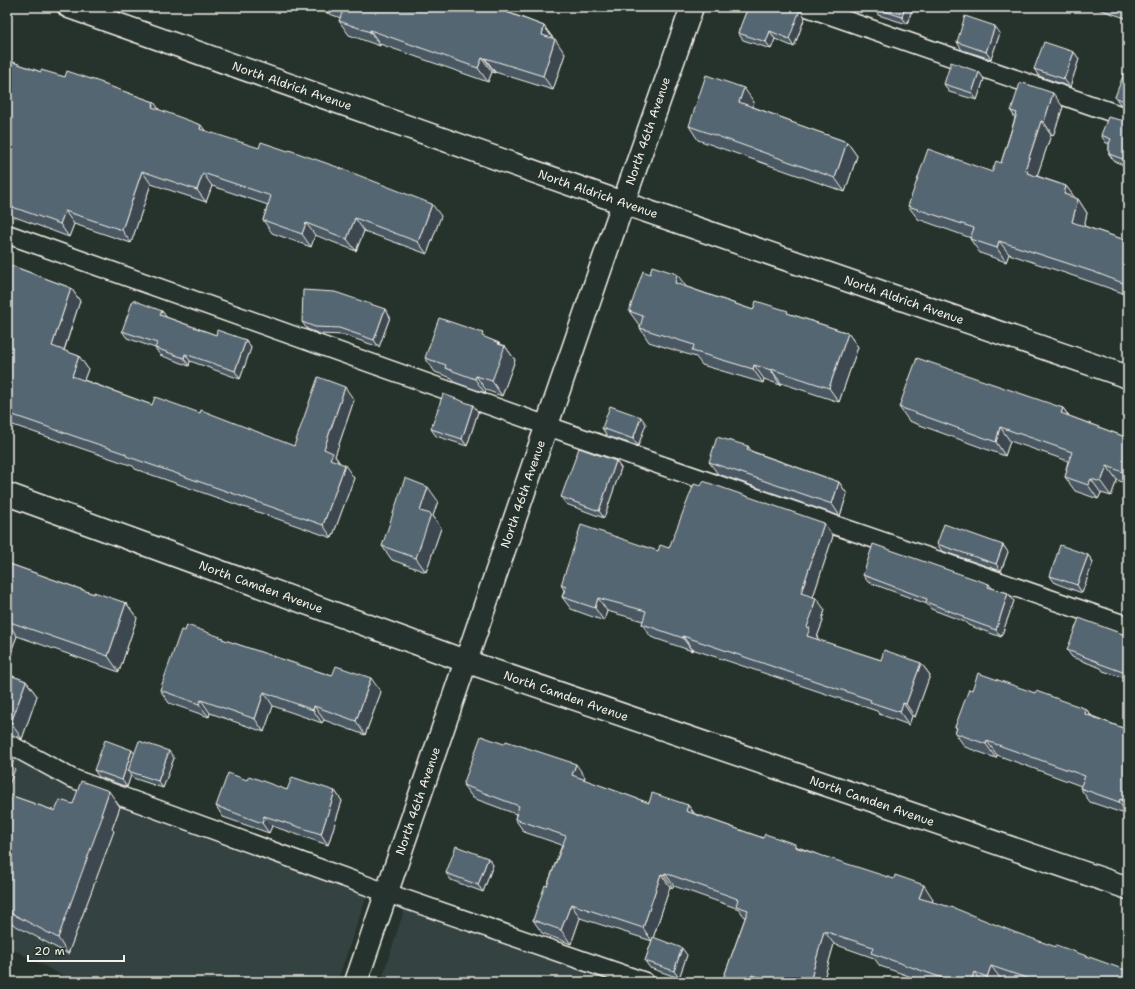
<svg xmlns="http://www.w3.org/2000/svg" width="1135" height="989" viewBox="0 0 1135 989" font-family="'Shantell Sans',sans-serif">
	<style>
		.built { fill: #344242 }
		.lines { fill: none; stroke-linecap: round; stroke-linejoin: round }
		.lane-casing { stroke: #f4f1e8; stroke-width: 21 }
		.street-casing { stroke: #f4f1e8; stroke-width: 25 }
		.lane { stroke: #26332d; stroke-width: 18 }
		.street { stroke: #26332d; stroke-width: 22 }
		.wall { fill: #495863; stroke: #f4f1e8 }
		.shaded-wall { fill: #3c4750; stroke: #f4f1e8 }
		.building { fill: #556673; stroke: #f4f1e8 }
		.labels { text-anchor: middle; stroke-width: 3; stroke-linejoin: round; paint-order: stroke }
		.street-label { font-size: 12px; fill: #f4f1e8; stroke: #26332d }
	</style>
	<rect width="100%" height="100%" fill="#26332d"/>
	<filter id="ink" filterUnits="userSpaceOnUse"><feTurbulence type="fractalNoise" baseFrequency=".025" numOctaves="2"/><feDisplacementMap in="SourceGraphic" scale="8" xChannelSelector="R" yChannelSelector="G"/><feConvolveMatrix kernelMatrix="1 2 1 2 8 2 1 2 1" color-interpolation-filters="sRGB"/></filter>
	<g filter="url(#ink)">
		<path class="built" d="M7,752L368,892L337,982H74L7,946Z
			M407,901L589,964L583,982H381Z"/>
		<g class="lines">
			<defs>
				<path id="lane" d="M807,7L1128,118
					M7,234L576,436L1128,626
					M7,743L71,778L387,893L645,982"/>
				<path id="street" d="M69,7L623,203L1128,377
					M7,494L465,661L1128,888
					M356,982L612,235L692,7"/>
			</defs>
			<use href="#lane" class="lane-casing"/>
			<use href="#street" class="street-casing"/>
			<use href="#lane" class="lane"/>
			<use href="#street" class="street"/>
		</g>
		<path class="wall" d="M310,7H505L510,13L544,26L565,54L553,90L495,72V73L492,72L488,82L380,44V46L349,35L339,21L341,18Z
			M748,7H797V8L800,10L805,17L794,47L775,39L771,49L743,40L738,33Z
			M873,7H913L907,24L878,15Z
			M1093,7H1128V19Z
			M1000,33L991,59L962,50L957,42Z
			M1074,52L1079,59L1070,87L1039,76L1034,69Z
			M7,60L41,72L105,85L154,102L159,110L205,131L441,216L427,254L364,231L356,251L315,235L311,247L272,233L263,220L268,205L212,186L206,202L151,184L131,243L74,224L69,237L7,214Z
			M979,72L984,79L977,100L949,92L944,84Z
			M1128,75V108L1120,104L1115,97Z
			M754,102L753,107L791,121L793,123L847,142L857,156L845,192L698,140L689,126Z
			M1063,107L1053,136L1051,135L1037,176L1066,186L1075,198L1078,199L1087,213L1084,226L1128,241V295L1103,286L1009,254L1006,262L980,253L970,239L971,238L918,219L908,206L992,172L1001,163L1015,118L1011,111Z
			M1128,119V167L1114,161L1109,154V143H1106L1101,135Z
			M7,264L71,288L80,301L64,351L79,356L88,369L84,380L152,405L294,446L354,400L335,456L340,463L354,478L332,538L135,469L133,466L7,423Z
			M687,287L753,310L790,314L848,333L858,347L839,402L781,383L780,385L764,379L763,383L702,365L696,357L649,342L640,328V325H639L629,311Z
			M385,309L390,317L379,347L344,335L320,334L307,329L302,322Z
			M162,311L166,317L216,335L246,340L251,348L240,379L190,361L189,366L160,355L155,348L127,338L122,331Z
			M486,338L499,343L501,345L505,346L515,360L502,396L486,390L485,393L454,382L452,378L435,372L425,358Z
			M899,407L1063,408L1069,416L1128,438V484L1117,480L1111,496L1101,493L1098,499L1075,491L1065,477L1067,471L1066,469L1068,461L1010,441L1005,456L909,421Z
			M478,412L467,446L436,436L431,429Z
			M646,424L638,446L607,436L602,428Z
			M748,446L751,451L839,482L847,494L840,516L718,474L709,462Z
			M616,461L621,468L604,518L566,504L561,497Z
			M438,501L433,516L441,528L426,572L392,560L382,546Z
			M833,536L813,597L825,610L822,619L823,621L817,637L818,640L881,660L921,663L930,675L915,717L912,716L909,725L879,714L877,711L692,649V651L651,637L642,624L643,621L607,611L604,621L571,609L562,597L564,590L561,585L658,551L669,548Z
			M937,544L1003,545L1008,552L1001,571L942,551Z
			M1088,555L1093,562L1082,593L1055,583L1050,576Z
			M7,563L94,594L126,603L137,618L119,672L17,636L7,662Z
			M863,575L989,584L992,588L1008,593L1014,601L1001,637L968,625L965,622L931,609L927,604L868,582Z
			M185,631L224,640L332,676L381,692L365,735L324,720L322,723L273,706L264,732L210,713L209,717L169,703L160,690Z
			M1128,636V679L1103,671L1101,668L1072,657L1067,650Z
			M7,674L26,681L37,696L22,739L7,733Z
			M972,690L1035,693L1086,709L1092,716L1128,730V815L1090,802L1080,788L1081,786L997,755L996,758L965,747L955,733L957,728L955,727Z
			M504,744L585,777L584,780L649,803L688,805L695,814L763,838L798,847L933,899L932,902L1128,982H1010L1001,979L999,982H926L880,966L874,958L834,944L823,982H722L745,918L739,909L674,886L673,888L670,887L653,938L687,955L679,978L650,968L645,961L652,941L580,918L571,944L542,933L533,920L547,886L562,845L524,832L515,819L516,814L473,798L463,785Z
			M134,753L174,758L163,788L133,778L131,775L127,787L99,777L94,770Z
			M247,780L287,790L335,791L342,801L328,845L272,826L269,833L223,817L216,806Z
			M7,794L55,811L73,804L120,807L112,829L114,831L68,954L7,921Z
			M488,858L493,865L483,892L451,880L446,873Z"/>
		<path class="shaded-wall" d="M503,7H505L513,18L501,10Z
			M794,7H797V9L800,10L805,17L794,47L789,39Z
			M905,7H913L907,24L902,17Z
			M544,26L554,40L542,35Z
			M995,26L1000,33L991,59L986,52Z
			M370,30L380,44V46L370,32Z
			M770,31L775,39L771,49L766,42Z
			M555,39L565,54L553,90L543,76Z
			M1074,52L1079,59L1070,87L1064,79Z
			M482,58L492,72L488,82L478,68Z
			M485,58L495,72V73L485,59Z
			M979,72L984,79L977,100L972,93Z
			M744,88L754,102L749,116L739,102Z
			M1053,93L1063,107L1053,136L1044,122Z
			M154,102L163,115L152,107Z
			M1041,121L1051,135L1035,182L1025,170Z
			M201,125L210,137L200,129Z
			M847,142L857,156L845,192L835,178Z
			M142,171L151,184L131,243L122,230Z
			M203,173L212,186L206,202L197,190Z
			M1066,186L1076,199L1064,194Z
			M1078,199L1087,213L1082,236L1072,222Z
			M432,204L441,216L427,254L418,242Z
			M65,211L74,224L69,237L60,224Z
			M355,218L364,231L356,251L347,239Z
			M306,223L315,235L311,247L302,234Z
			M999,241L1009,254L1006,262L997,248Z
			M677,274L687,288L675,283Z
			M71,288L80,301L61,359L52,346Z
			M385,309L390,317L379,347L374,340Z
			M162,311L167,318L160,315Z
			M848,333L858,347L839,402L829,388Z
			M246,340L251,348L240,379L235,371Z
			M499,343L504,349L505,346L515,360L502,396L492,381Z
			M185,354L190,361L189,366L184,358Z
			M79,356L88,369L81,388L72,376Z
			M754,365L764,379L763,383L753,369Z
			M771,369L781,383L780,385L771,370Z
			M476,376L486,390L485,393L475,379Z
			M345,387L354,400L335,456L341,466L339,472L324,449Z
			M473,405L478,412L467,446L462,439Z
			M1063,408L1073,422L1061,413Z
			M641,417L646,424L638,446L633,439Z
			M1000,427L1010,441L1005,456L996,442Z
			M748,446L756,458L747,450Z
			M616,461L621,468L604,518L599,511Z
			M345,465L354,478L332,538L323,525Z
			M1107,466L1117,480L1111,496L1101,482Z
			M1091,479L1101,493L1098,499L1088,485Z
			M839,482L847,494L840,516L832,504Z
			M428,487L438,501L433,516L441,528L426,572L416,558L420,511Z
			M824,523L833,536L810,606L801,593Z
			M1003,545L1008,552L1001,571L996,564Z
			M1088,555L1093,562L1082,593L1077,585Z
			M1008,593L1014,601L1001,637L996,630Z
			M598,598L607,611L604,621L595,608Z
			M816,598L825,610L822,619L823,621L817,637L819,641L807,636V627L813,608Z
			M126,603L137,618L119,672L108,656Z
			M7,622L17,636L7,662Z
			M683,636L692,649V651L683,638Z
			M921,663L930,675L915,717L906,704Z
			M371,678L381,692L365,735L356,721Z
			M26,681L37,696L22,739L11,723Z
			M264,692L273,706L264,732L255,719Z
			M201,700L210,713L209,717L199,704Z
			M903,703L912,716L909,725L900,712Z
			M314,706L324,720L322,723L313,710Z
			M1086,709L1096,723L1085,714Z
			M987,741L997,755L996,758L986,744Z
			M7,748L14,759L12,766L15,769L7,790Z
			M132,750L137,757L128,771L131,775L127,787L122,780Z
			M169,751L174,758L163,788L158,781Z
			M576,764L585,777L581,788L572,775Z
			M109,791L120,807L112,829L114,831L68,954L58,938Z
			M335,791L342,801L328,845L321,834Z
			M1120,799L1128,811V815L1119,802Z
			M688,805L697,819L686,811Z
			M264,816L272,826L269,833L262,823Z
			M488,858L493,865L483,892L478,885Z
			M665,873L674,886L673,888L664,875Z
			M661,874L670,887L652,941L643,928Z
			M924,885L933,899L928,911L919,898Z
			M571,904L580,918L571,944L561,930Z
			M824,931L834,944L823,982H810Z
			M682,948L687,955L679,978L674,971Z
			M991,966L1001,979L999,982H990L987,977Z
			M974,972L981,982H971Z
			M752,975L757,982H750Z"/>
		<path class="building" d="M338,7H503L501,10L544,26L542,35L555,39L543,76L485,58V59L482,58L478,68L370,30V32L339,21L343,10L339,9L340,8Z
			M748,7H795L800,10L789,39L770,31L766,42L738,33Z
			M873,7H905L902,17Z
			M1123,7H1128V10H1127V8Z
			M965,16L995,26L986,52L957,42Z
			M1044,42L1074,52L1064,79L1034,69Z
			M7,60L41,72V70L65,77L67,71L103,83V84L154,102L152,107L201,125L200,129L259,148L261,142L288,151L289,150L340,168L432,204L418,242L355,218L347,239L306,223L302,234L263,220L271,196L203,173L197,190L142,171L122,230L65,211L60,224L7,205Z
			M951,62L979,72L972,93L944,84Z
			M1124,73L1128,75V103L1115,97Z
			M706,75L744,88L739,102L791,121V122L847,142L835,178L689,126Z
			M1020,83L1023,84V83L1053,93L1044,122L1041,121L1025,170L1028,171L1027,173L1066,186L1064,194L1078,199L1072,222L1128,241V285L1094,272L999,241L997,248L970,239L974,228L908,206L928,149L992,172L996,161L1001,163L1017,113L1011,111Z
			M1108,117L1125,121L1128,119V161L1109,154V144L1111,139L1101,135Z
			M7,264L71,288L52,346L79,356L72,376L152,405L155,397L200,413L201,410L294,446L318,377L345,387L324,449L333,453L330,459L345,465L323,525L126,456V454L7,413Z
			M652,266L677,274L675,283L753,310L756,301L788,311L787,313L848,333L829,388L771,369V370L754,365L753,369L692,351L694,345L640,328L643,316L629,311L643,271L650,274Z
			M303,290L335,292L385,309L374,340L339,328L315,327L302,322Z
			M133,300L162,311L160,315L216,335L217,330L246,340L235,371L185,354L184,358L155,348L157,343L122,331Z
			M439,318L483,333L482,336L499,343L498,344L505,346L492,381L476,376L475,379L445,368L446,365L425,358Z
			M917,358L1063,408L1061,413L1128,438V474L1107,466L1101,482L1091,479L1088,485L1065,477L1067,470L1066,469L1072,452L1000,427L996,442L899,407Z
			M443,394L473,405L462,439L431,429Z
			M610,406L641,417L633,439L602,428Z
			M717,437L748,446L747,450L839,482L832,504L709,462Z
			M579,448L616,461L599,511L561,497Z
			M405,478L428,487L420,511L431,514L416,558L382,546Z
			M703,481L824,523L801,593L816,598L813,608H814L807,627L810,628L807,636L881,660L884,650L921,663L906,704L903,703L900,712L870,702L871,700L683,636V638L642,624L646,611L598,598L595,608L562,597L566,587L561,585L581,525L658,551L660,545L669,548L694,484L701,486Z
			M944,524L1003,545L996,564L937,544Z
			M873,544L989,584L988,587L1008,593L996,630L963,618V616L926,602L927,599L863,575Z
			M1060,545L1088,555L1077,585L1050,576Z
			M7,563L94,594V592L126,603L108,656L7,621Z
			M1079,618L1128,636V674L1098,663V662L1067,650Z
			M187,625L223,638L222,639L332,676L336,666L371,678L356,721L314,706L313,710L264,692L255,719L201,700L199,704L160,690L181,630L185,631Z
			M978,673L1035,693L1036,691L1086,709L1085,714L1128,730V802L1120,799L1119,802L1080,788L1085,776L987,741L986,744L955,733L957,728L955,727L969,689L972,690Z
			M7,674L26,681L11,723L7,722Z
			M481,736L504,744L506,741L576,764L572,775L649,803L652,793L688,805L686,811L763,838L765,834L795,844V847L894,879L895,875L924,885L919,898L954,908L1014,932L1056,947V945L1128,971V982H1038L991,966L987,977L974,972L971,982H954L871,953L873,947L824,931L810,982H775L752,975L750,982H722L748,910L736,906L738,899L665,873L664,875L661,874L643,928L571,904L561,930L533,920L545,885L547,886L566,836L515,819L519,806L463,785Z
			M105,740L132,750L122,780L94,770Z
			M139,741L169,751L158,781L128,771Z
			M228,773L247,780L249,776L287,790L292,777L335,791L321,834L264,816L262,823L216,806Z
			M81,781L109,791L101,815H103L58,938L7,911V794L55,811L60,800L73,804Z
			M456,846L488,858L478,885L446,873Z
			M653,937L682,948L674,971L645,961Z"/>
	</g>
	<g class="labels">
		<g class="street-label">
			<text transform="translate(292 86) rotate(19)" y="4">North Aldrich Avenue</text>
			<text transform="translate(648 131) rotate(-71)" y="4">North 46th Avenue</text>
			<text transform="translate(598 194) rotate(19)" y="4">North Aldrich Avenue</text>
			<text transform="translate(904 300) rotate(19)" y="4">North Aldrich Avenue</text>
			<text transform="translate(523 494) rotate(-71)" y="4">North 46th Avenue</text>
			<text transform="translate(261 587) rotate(20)" y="4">North Camden Avenue</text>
			<text transform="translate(566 696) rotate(19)" y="4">North Camden Avenue</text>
			<text transform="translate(418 801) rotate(-71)" y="4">North 46th Avenue</text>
			<text transform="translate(872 801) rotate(19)" y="4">North Camden Avenue</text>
		</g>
	</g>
	<rect width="1135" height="989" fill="none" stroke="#26332d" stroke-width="24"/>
	<rect x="12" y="12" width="1111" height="965" fill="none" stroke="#f4f1e8" stroke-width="1.5" filter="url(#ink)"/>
	<path d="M28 955v6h96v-6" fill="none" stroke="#f4f1e8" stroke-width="2"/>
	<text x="34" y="955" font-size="12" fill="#f4f1e8" stroke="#26332d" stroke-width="3" paint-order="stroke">20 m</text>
</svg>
